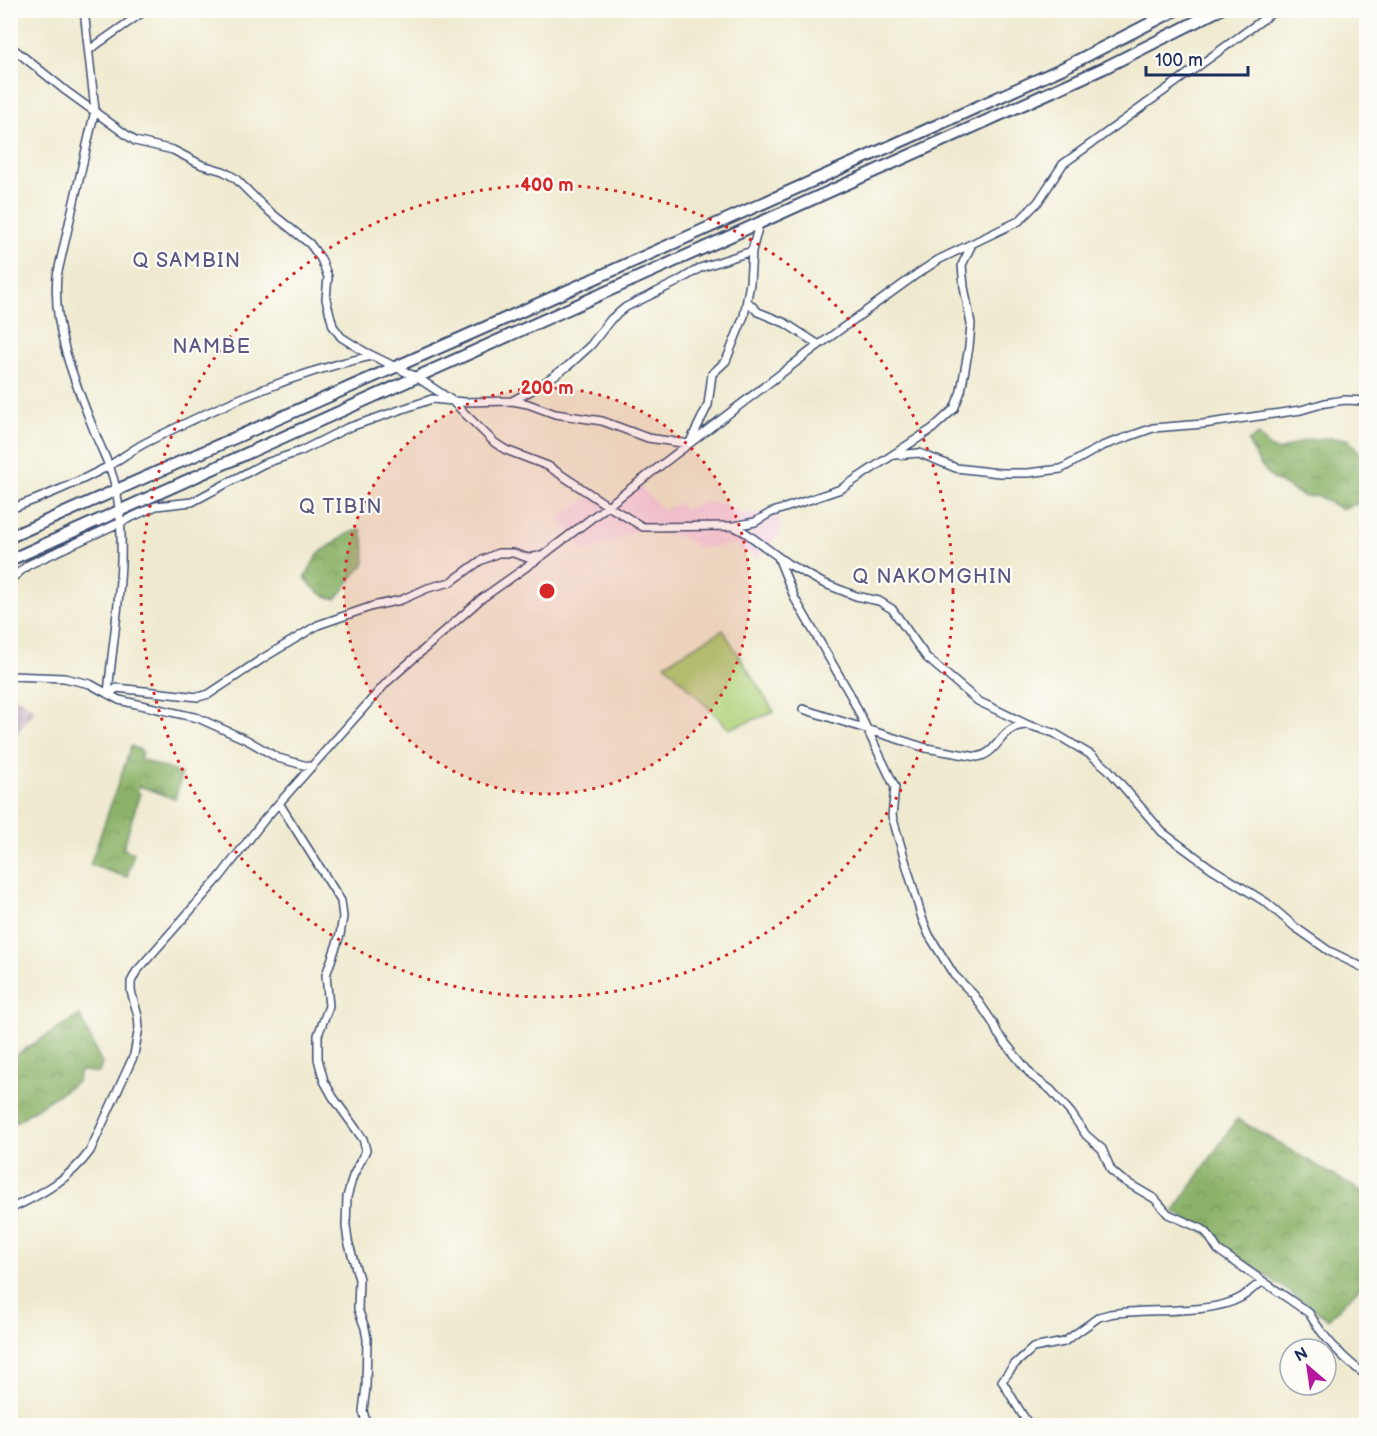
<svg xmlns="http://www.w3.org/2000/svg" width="1377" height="1436" viewBox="0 0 1377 1436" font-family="'Balsamiq Sans',sans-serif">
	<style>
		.built { fill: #f3cfdf }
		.industrial { fill: url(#industrial-grid) }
		.forest { fill: url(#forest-crowns); stroke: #537063; stroke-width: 1.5 }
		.green { fill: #afd078; stroke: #65806b; stroke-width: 1.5 }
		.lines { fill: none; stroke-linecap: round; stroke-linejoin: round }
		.minor-casing { stroke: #3b4b6f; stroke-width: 10 }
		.highway-casing { stroke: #3b4b6f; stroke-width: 14 }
		.minor { stroke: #fff; stroke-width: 7 }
		.highway { stroke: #fff; stroke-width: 10 }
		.ring { fill: none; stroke: #d62828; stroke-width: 3; stroke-dasharray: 3 6 }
		.labels { text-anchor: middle; stroke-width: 4.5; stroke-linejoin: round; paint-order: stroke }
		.quarter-label { font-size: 20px; letter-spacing: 1.5px; fill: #5c5883; stroke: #fdfcf7 }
		.centre { fill: #d62828; stroke: #fdfcf7; stroke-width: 3 }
		.ring-label { font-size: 18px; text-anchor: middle; font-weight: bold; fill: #d62828; stroke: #fdfcf7; stroke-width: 4.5; stroke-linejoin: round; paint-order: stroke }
	</style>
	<defs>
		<pattern id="industrial-grid" width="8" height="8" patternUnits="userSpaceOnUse" patternTransform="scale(1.5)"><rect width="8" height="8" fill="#cfbdce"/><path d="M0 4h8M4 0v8" fill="none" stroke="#a79aaa"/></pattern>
		<pattern id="forest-crowns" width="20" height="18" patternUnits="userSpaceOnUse" patternTransform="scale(1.5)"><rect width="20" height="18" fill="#8bb268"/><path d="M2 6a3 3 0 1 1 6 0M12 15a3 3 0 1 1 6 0" fill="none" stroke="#719159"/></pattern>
	</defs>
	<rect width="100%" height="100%" fill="#fdfcf7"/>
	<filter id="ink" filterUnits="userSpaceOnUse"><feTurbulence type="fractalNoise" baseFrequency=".0167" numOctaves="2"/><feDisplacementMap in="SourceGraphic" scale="12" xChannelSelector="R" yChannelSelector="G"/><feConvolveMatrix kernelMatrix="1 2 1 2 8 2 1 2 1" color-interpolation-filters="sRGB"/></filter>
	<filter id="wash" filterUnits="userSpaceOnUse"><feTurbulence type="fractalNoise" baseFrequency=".008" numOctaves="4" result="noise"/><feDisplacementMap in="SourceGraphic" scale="24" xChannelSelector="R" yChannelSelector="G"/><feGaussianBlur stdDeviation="1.35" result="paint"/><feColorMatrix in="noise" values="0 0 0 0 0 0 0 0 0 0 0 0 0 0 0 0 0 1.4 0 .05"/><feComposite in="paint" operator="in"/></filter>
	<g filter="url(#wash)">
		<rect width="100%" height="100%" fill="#efeacf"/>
		<path class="built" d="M637,483L663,510L679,503L683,510L705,502L725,504L744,515L778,510L781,532L757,559L734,544L700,548L684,538L643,527L598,548L583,551L560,518L591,495L608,506Z"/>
		<path class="industrial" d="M11,694L35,709L11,742Z"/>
		<path class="forest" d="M1259,435L1269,447L1280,451C1303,437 1321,437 1348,439L1366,460V498L1363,502L1341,509L1318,496L1305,497L1273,479L1259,463L1248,441Z
			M361,529L365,547V564C353,574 347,587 336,599C323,597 312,588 305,577L318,554L347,534Z
			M131,746L142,751L140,759L182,774L175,799L139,786L137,792L140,793L123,849L134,853L127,877L90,865Z
			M80,1015L102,1064L99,1073L80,1071L77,1082L11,1125V1058Z
			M1237,1119L1366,1194V1281L1328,1319L1174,1211Z"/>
		<path class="green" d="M723,630L774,712L729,729L665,664Z"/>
	</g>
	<g filter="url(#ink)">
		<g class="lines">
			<defs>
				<path id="minor" d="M84,10L95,110L57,276C52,331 77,387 97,438C103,453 112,469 115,485C130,553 114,625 108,694
					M10,46L66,91L135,141L173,150L202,165L223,171L235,178L265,208L310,244L321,259L328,277L326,299L333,326L341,337L365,352L418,378L451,400L495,443L506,450L548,466L608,506L643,527L733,526L746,533L788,564L823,583L856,596L879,601L892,609L927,658L978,701L1028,725L1054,733L1091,755L1108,769L1162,832L1211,868L1267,903L1295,927L1329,951L1366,969
					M89,50L146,10
					M747,301L758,312L785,323L819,345
					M512,401L536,388L568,366L591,345L611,319L626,307L677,282L700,268L752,251L759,224
					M895,455L919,453L956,468L999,473H1028L1061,469L1102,446L1153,428L1203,424L1301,410L1325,403L1345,400L1366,401
					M10,509C44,497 75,484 107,467C121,459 134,448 149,441C221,405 293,373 371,356
					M734,526L755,522L770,513L841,489L932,429L954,409L961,391L969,347L971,324L964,287L962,265L972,244
					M778,557L795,599L851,696L895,787L892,816L922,918L929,935L954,975L974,995L993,1023L998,1034L1032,1076L1051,1090L1071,1113L1086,1135L1102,1149L1111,1170L1121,1179L1155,1199L1168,1214L1202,1229L1207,1233L1218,1250L1309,1313C1323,1337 1344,1360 1366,1375
					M10,580L28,565L156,506L192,502L263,464L301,451L347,428L432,399L464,402L512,401L528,404L555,414L602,421L648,438L689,444L708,405L712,374L726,361L744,316L750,283L752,251
					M10,676L64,678L90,684L119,700L198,718L247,740L278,758L311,767
					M108,694L117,688L198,697L209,694L265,657L318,625L373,606L401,600L428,588L451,582L480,561L498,553H513L528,558L539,556
					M803,709L926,748L977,757C999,754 1000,726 1026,725
					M279,803L341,901L343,917L340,935L326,975L329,1006L318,1035V1059L324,1081L333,1097L363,1139L366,1150L353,1176L347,1197L346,1226L348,1241L359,1279L358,1309L365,1328L367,1339L366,1387L363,1411L367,1426
					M10,1209C40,1195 70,1179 90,1151L134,1055L139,1027L138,1016L131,991V982L136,972L220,877L264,820L387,682L481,599L542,556L812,350L917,274L938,260L1019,221L1038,202L1063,164L1276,10
					M1031,1426L1025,1419L1002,1381L1015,1364L1033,1348L1064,1342L1099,1317L1110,1314C1146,1308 1210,1315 1240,1298C1248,1294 1254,1286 1263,1282"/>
				<path id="highway" d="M10,537L502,320L922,132L1061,69L1176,10
					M10,560L1104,68L1219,10"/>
			</defs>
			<use href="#minor" class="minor-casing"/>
			<use href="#highway" class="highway-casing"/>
			<use href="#minor" class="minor"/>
			<use href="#highway" class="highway"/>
		</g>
	</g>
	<circle cx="547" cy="591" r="203" fill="#d62828" fill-opacity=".12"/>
	<g class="ring">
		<circle cx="547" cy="591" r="203"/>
		<circle cx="547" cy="591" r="406"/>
	</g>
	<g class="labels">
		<g class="quarter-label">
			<text x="187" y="267">Q SAMBIN</text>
			<text x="212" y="353">NAMBE</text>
			<text x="341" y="513">Q TIBIN</text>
			<text x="933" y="583">Q NAKOMGHIN</text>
		</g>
	</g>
	<circle cx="547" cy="591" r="9" class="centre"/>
	<g class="ring-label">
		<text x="547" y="191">400 m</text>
		<text x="547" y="394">200 m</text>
	</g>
	<rect width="1377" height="1436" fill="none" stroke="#fdfcf7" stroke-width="36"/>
	<g transform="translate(1308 1367) rotate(331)"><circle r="28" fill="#fdfcf7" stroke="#a3aaba" stroke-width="1.5"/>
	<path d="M0-4.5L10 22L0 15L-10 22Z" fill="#b5179e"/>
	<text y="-9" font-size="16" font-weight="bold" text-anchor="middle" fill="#1b2f5e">N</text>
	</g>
	<path d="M1146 66v9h102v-9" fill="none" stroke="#1b2f5e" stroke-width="3"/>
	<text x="1155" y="66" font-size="18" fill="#1b2f5e" stroke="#fdfcf7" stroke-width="4.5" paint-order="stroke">100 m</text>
</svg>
